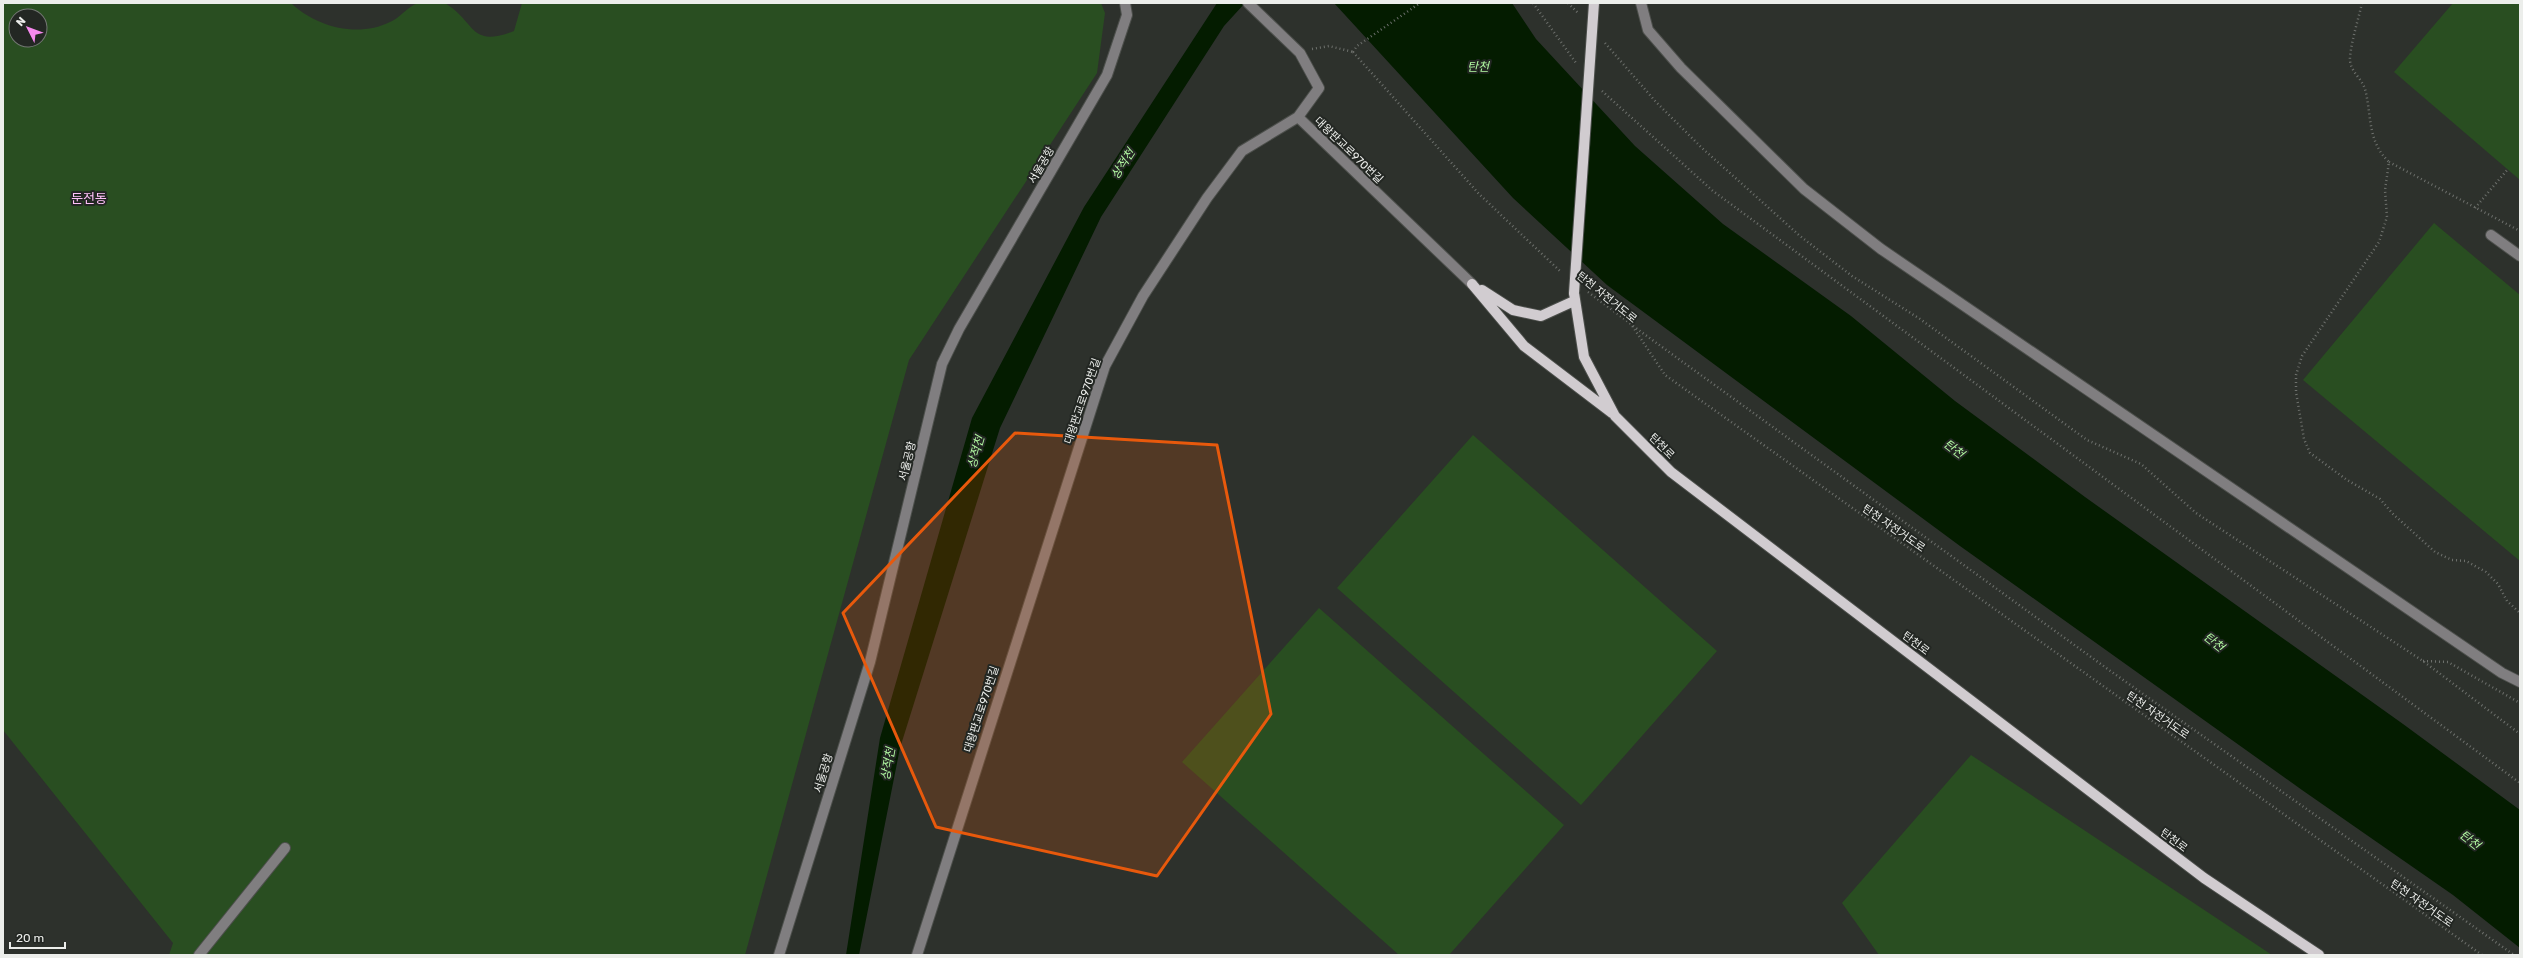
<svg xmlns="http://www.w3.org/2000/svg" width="2523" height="958" viewBox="0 0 2523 958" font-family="Rubik,'Noto Sans KR',sans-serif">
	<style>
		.green { fill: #294e21; fill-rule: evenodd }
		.water { fill: #041c00 }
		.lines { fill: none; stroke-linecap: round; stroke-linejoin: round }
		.minor-casing { stroke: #4c4f4b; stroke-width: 12 }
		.major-casing { stroke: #4c4f4b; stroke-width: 12 }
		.path { stroke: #6e716d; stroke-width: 2.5; stroke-dasharray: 1 3; stroke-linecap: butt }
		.minor { stroke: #807e80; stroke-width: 10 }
		.major { stroke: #d1ccd0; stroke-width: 10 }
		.major-bridge-casing { stroke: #4c4f4b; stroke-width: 12; stroke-linecap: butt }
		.major-bridge { stroke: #d1ccd0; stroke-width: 10 }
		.marked { fill: #e8590c; fill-opacity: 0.2; stroke: #e8590c; stroke-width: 3; stroke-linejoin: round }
		.labels { text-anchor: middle; stroke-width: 4; stroke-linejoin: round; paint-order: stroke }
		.street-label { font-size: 11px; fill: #eceeeb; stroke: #232723 }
		.water-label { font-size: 12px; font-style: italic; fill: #b3fba3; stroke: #232723 }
		.quarter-label { font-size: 13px; fill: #ffc1f9; stroke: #232723 }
	</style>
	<rect width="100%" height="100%" fill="#2d312c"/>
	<path class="green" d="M3,3H291C316,27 358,38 390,22C400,18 407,7 418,3C425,1 437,3 445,3C477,23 469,48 514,31L522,3H1101L1105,13L1097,73L909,360L745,955H169L173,943L3,730ZM16,16H40V40H16Z
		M2453,3H2520V180L2394,72Z
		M2434,223L2520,295V561L2303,380Z
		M1473,435L1717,651L1581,805L1337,588Z
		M1319,608L1564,825L1449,955H1399L1182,762Z
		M1971,755L2272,955H1879L1842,903Z"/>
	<path class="water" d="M1217,3H1245L1224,26L1101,217L1000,428L900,748L859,955H846L880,738L972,418L1084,207Z
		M1334,3H1512L1536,39L1635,146L1723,224L1851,316L1955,401L2085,497L2403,724L2520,810V948L2453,895L2302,790L1960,546L1607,285L1513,198Z"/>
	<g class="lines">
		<defs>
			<path id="minor" d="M1248,3L1300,53L1319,88L1298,117
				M1641,3L1648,30L1681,68L1804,189L1881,249L2502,673L2520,682
				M2491,235L2520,256
				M199,955L285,848
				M779,955L870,662L942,364L959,329L1107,75L1127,15L1125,3
				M917,955L1105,366L1143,296L1207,198L1242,151L1298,117L1472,284"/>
			<path id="major" d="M1472,284L1524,346L1612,413
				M1482,290L1513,310L1541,316L1574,301
				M1574,293L1584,357L1615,416L1671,472L2204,878L2319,955"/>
		</defs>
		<use href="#minor" class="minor-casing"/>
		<use href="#major" class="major-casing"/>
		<path class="path" d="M1533,3L1576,63
			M1568,3L1579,14
			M2362,3C2358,21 2352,38 2350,57C2349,71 2361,77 2365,89C2372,116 2367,141 2389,162L2385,190L2387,217L2379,242L2302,356L2296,375V392L2304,439L2310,453L2347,480L2380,499L2393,514L2435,552L2452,560L2466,561L2486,572L2498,584L2507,601L2520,613
			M1605,43L1656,102L1702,148L1800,236L1852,276L1920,319L2087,440L2141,464L2196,513L2423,661L2520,734
			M1312,49L1329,46L1353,52
			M1353,52L1479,194L1561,272
			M1353,52L1357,46L1420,3
			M1602,91L1713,191L2520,783
			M2389,162L2520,231
			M2475,208L2508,169
			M1588,292L1631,324L1665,375L2482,955
			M1633,326L2109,670L2514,955
			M2423,661L2448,662L2520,703"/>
		<use href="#minor" class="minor"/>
		<use href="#major" class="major"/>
		<defs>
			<path id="major-bridge" d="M1574,293L1594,3"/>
		</defs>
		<use href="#major-bridge" class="major-bridge-casing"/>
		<use href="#major-bridge" class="major-bridge"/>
	</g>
	<path class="marked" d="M1015,433L1217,445L1271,714L1157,876L936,827L843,613Z"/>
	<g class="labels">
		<g class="street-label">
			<text transform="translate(1349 150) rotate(44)" y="4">대왕판교로970번길</text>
			<text transform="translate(1041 165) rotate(-60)" y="4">서울공항</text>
			<text transform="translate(1607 297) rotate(39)" y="4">탄천 자전거도로</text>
			<text transform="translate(1082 401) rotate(-71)" y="4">대왕판교로970번길</text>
			<text transform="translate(1662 446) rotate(45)" y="4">탄천로</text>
			<text transform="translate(907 461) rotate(-76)" y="4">서울공항</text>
			<text transform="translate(1894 528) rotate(35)" y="4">탄천 자전거도로</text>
			<text transform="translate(1916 643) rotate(37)" y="4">탄천로</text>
			<text transform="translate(981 709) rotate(-72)" y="4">대왕판교로970번길</text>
			<text transform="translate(2158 715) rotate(35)" y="4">탄천 자전거도로</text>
			<text transform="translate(823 773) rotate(-73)" y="4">서울공항</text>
			<text transform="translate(2174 840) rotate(37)" y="4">탄천로</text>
			<text transform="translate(2422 903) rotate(35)" y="4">탄천 자전거도로</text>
		</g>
		<g class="water-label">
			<text x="1478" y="71">탄천</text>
			<text transform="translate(1123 164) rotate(-57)" y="4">상적천</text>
			<text transform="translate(1954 449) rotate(37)" y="4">탄천</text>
			<text transform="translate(976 452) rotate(-74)" y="4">상적천</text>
			<text transform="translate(2214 642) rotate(38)" y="4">탄천</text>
			<text transform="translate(888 764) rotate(-80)" y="4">상적천</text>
			<text transform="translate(2470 840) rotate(38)" y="4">탄천</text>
		</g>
		<g class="quarter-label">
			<text x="89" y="203">둔전동</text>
		</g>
	</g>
	<rect width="2523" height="958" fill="none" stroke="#eceeeb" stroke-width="8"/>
	<g transform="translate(28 28) rotate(312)"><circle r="19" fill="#232723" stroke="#737773"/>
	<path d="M0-3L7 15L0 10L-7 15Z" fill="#f689ee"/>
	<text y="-6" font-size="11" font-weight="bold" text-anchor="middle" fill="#eceeeb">N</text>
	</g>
	<path d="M10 942v6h55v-6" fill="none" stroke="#eceeeb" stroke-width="2"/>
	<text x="16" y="942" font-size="12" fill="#eceeeb" stroke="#232723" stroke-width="3" paint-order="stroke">20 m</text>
</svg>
